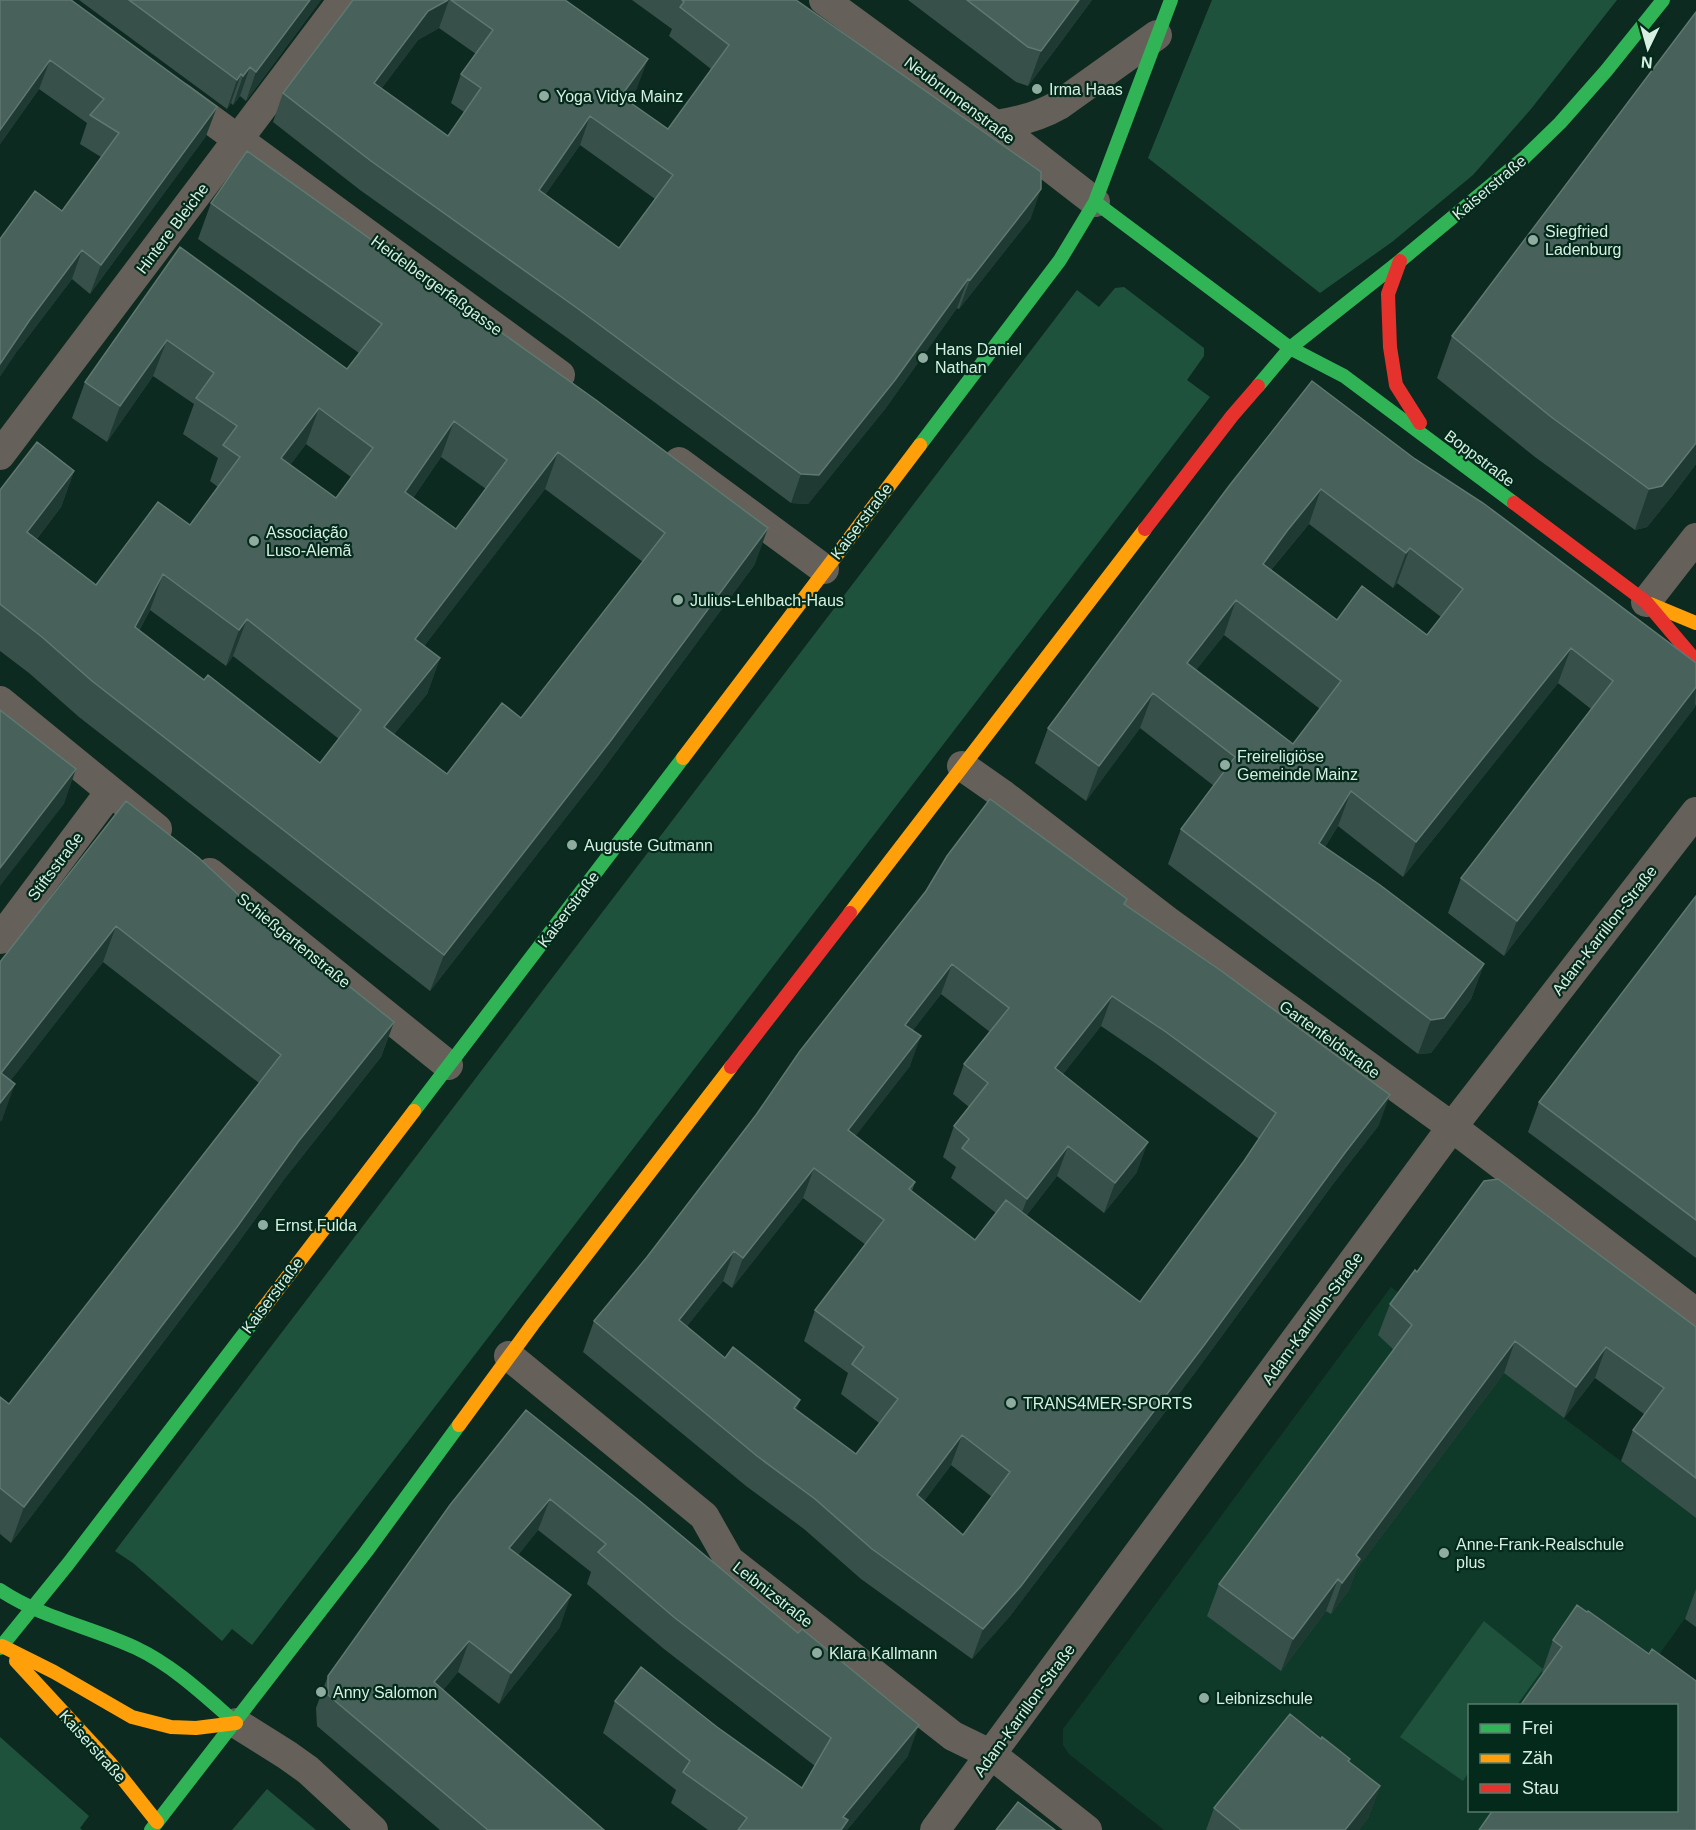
<svg xmlns="http://www.w3.org/2000/svg" width="1696" height="1830" viewBox="0 0 1696 1830" font-family="Helvetica,sans-serif">
	<style>
		.built { fill: #0f3a2a }
		.green { fill: #1f523d }
		.lines { fill: none; stroke-linecap: round; stroke-linejoin: round }
		.street { stroke: #65605a; stroke-width: 30 }
		.fast { stroke: #30b455; stroke-width: 14 }
		.slow { stroke: #ff9f0a; stroke-width: 14 }
		.jam { stroke: #e5322d; stroke-width: 14 }
		.wall { fill: #37504a; fill-rule: evenodd }
		.shaded-wall { fill: #1f3a32 }
		.building { fill: #48615a; stroke: #5f7870; stroke-width: 1.5; fill-rule: evenodd }
		.poi-dot { fill: #90ab9f; stroke: #042a1c; stroke-width: 2 }
		.labels { text-anchor: middle; stroke-width: 4.5; stroke-linejoin: round; paint-order: stroke }
		.poi-label { font-size: 16px; fill: #d7f0e3; stroke: #042a1c; text-anchor: start }
		.street-label { font-size: 16px; fill: #d7f0e3; stroke: #042a1c }
	</style>
	<rect width="100%" height="100%" fill="#0d2a20"/>
	<path class="built" d="M1391,1287L1696,1518V1603L1623,1705L1470,1706V1810L1548,1811L1534,1830H1164L1069,1754L1063,1745V1729Z"/>
	<path class="green" d="M1212,0H1617L1531,109L1473,175L1392,242L1320,293L1148,158Z
		M1124,287L1204,348V356L1187,380L1210,397L252,1645L232,1629L222,1641L133,1563L115,1551L1077,290L1099,307L1115,288Z
		M1484,1621L1543,1669L1517,1705L1470,1706L1469,1772L1463,1781L1400,1737Z
		M0,1737L89,1816L80,1828L82,1830H0Z
		M267,1789L316,1830H232Z"/>
	<g class="lines">
		<path class="street" d="M824,0L1006,133L1095,202
			M180,97L560,375
			M995,125C1018,122 1038,117 1059,105L1157,35
			M0,455L343,0
			M679,462L824,569
			M1646,602L1696,538
			M0,701L157,829
			M962,766L1002,794L1167,921L1452,1127L1696,1313
			M210,873L448,1065
			M0,939L110,792
			M509,1356L704,1516L729,1560L953,1736L992,1755L1087,1830
			M236,1723L287,1755L308,1770L373,1830
			M935,1830L1452,1127L1696,812"/>
		<path class="fast" d="M1095,202L1290,348L1344,376L1514,503
			M1258,386L1290,348L1400,261L1524,158L1560,123L1606,71L1663,0
			M920,445L1060,260L1095,202L1171,0
			M414,1111L683,758
			M0,1590C42,1618 91,1627 136,1648C174,1666 205,1696 236,1723
			M0,1648L68,1564L256,1318
			M151,1830L366,1552L459,1425"/>
		<path class="slow" d="M1650,604L1696,623
			M683,758L920,445
			M850,913L1145,529
			M256,1318L414,1111
			M459,1425L533,1324L731,1067
			M2,1646L54,1672L132,1717L171,1727L196,1728L236,1723
			M16,1661L111,1764L157,1822"/>
		<path class="jam" d="M1400,261L1388,294L1390,347L1396,385L1420,423
			M1514,503L1646,602L1696,661
			M1145,529L1232,416L1258,386
			M731,1067L850,913"/>
	</g>
	<path class="wall" d="M0,0L206,136L90,294L72,279L18,350L62,211L101,157L80,144L87,123L39,89L0,144Z
		M79,0H321L246,101L240,96L233,105L231,103L227,109Z
		M353,0H565L637,88L628,101L668,129L711,69L669,36L672,29L632,0H796L1031,218L959,309L957,308L885,409L808,504L791,503L566,337L360,190L273,122L283,93ZM439,28L476,54L461,74L451,103L464,112L448,136L381,89L418,40ZM580,145L655,199L619,248L545,195Z
		M908,0H1092L1028,86L1016,82Z
		M1696,12V464L1672,496L1647,527L1635,530L1535,457L1437,378L1452,336Z
		M211,203L755,564L596,779L430,991L79,717L29,673L0,651V490L74,471L61,507L36,540L96,585L190,525L218,487L210,481L218,458L183,434L194,404L153,376L107,442L72,418L85,382L180,247L347,369L359,353L198,239ZM306,444L351,477L336,498L290,465ZM441,457L486,489L456,529L413,498ZM545,489L643,562L521,718L447,774L394,734L427,694L440,658L424,646ZM150,610L226,666L233,656L339,739L320,763L204,680L139,631Z
		M1415,459L1696,663V704L1695,707L1504,956L1448,913L1461,878L1591,709L1558,683L1403,877L1338,826L1325,847L1484,964L1471,999L1431,1053L1418,1054L1168,864L1181,829L1214,786L1140,728L1086,801L1035,763L1048,728L1229,486ZM1309,524L1393,588L1397,583L1441,617L1427,635L1337,620L1271,570ZM1224,635L1320,709L1293,744L1196,670Z
		M199,858L261,916L394,1022L381,1057L285,1178L224,1262L11,1543L0,1534V1397L9,1404L259,1083L103,962L10,1081L2,1120L0,962Z
		M926,891L1125,905L1379,1125L1333,1184L1194,1374L1010,1616L972,1659L861,1579L804,1529L746,1486L583,1352L594,1321L647,1257L756,1115ZM941,994L990,1032L964,1064L953,1094L969,1107L954,1126L943,1157L956,1167L951,1178L996,1213L975,1240L912,1191L915,1182L855,1136L910,1066L913,1030ZM1101,1026L1155,1063L1259,1139L1244,1161L1140,1302L1026,1216L1057,1176L1104,1213L1137,1172L1063,1074ZM803,1198L866,1245L815,1310L804,1341L848,1373L841,1394L879,1423L856,1454L796,1410L800,1400L725,1358L687,1326L723,1281L732,1288ZM951,1465L992,1497L963,1535L924,1501Z
		M1696,896V1258L1528,1132L1539,1102Z
		M1417,1272L1696,1327V1518L1621,1461L1633,1430L1644,1414L1595,1378L1564,1418L1504,1373L1356,1570L1349,1590L1331,1614L1326,1611L1281,1671L1207,1616L1219,1584L1394,1350L1378,1335L1390,1304Z
		M526,1410L908,1756L847,1830H708L671,1803L676,1790L603,1733L615,1701L717,1727L802,1788L815,1766L664,1649L587,1584L591,1572L538,1530L518,1555L560,1627L499,1704L458,1672L443,1690L604,1830H440L317,1726L316,1708L328,1676Z
		M1696,1589V1627L1685,1619Z
		M1553,1640L1649,1654L1677,1810L1542,1672Z
		M1321,1739L1350,1759L1349,1762L1380,1786L1368,1818L1359,1830H1206L1214,1808Z"/>
	<path class="shaded-wall" d="M310,0H321L246,101L256,72Z
		M448,0H449L439,28L418,40L364,112L374,83L428,11Z
		M1079,0H1092L1028,86L1041,51Z
		M648,59L637,88L610,125L621,96Z
		M50,60L39,89L0,144V130Z
		M250,67L240,96L233,105L243,76Z
		M241,74L231,103L227,109L237,80Z
		M217,107L206,136L90,294L101,265Z
		M590,116L580,145L528,219L539,190Z
		M1041,189L1031,218L959,309L970,280Z
		M82,250L72,279L18,350L0,377V364L29,321Z
		M968,279L957,308L885,409L808,504L791,503L801,474Z
		M167,340L153,376L107,442L120,406Z
		M319,408L306,444L268,494L281,458Z
		M454,421L441,457L392,528L405,492Z
		M1696,443V464L1672,496L1647,527L1635,530L1649,489Z
		M558,452L545,489L402,675L415,639Z
		M74,471L61,507L14,568L27,532Z
		M1321,489L1309,524L1274,566L1250,599L1263,564L1287,531Z
		M768,528L755,564L596,779L430,991L444,955Z
		M1410,548L1397,583L1393,588L1406,553Z
		M163,574L150,610L122,663L135,627Z
		M1236,600L1224,635L1174,698L1187,663Z
		M247,619L233,656L226,666L239,630Z
		M1571,648L1558,683L1403,877L1416,842Z
		M440,658L427,694L371,763L384,727Z
		M1696,687L1695,707L1504,956L1517,921Z
		M1153,693L1140,728L1086,801L1099,766Z
		M76,769L64,804L0,886V868Z
		M1351,791L1338,826L1306,878L1319,843Z
		M116,926L103,962L0,1094L1,1073Z
		M952,964L941,994L894,1055L905,1025Z
		M1484,964L1471,999L1431,1053L1418,1054L1431,1020Z
		M1112,996L1101,1026L1044,1098L1055,1068Z
		M394,1022L381,1057L285,1178L224,1262L11,1543L24,1507L298,1142Z
		M921,1036L910,1066L837,1160L848,1130Z
		M15,1084L2,1120L0,1122V1103Z
		M1390,1095L1379,1125L1333,1184L1194,1374L1010,1616L972,1659L983,1629Z
		M1148,1142L1137,1172L1104,1213L1115,1183Z
		M1068,1146L1057,1176L1016,1229L1027,1199Z
		M814,1168L803,1198L732,1288L743,1258Z
		M734,1251L723,1281L668,1350L679,1320Z
		M1515,1341L1504,1373L1356,1570L1349,1590L1331,1614L1342,1583L1356,1555Z
		M1606,1347L1595,1378L1564,1418L1576,1387Z
		M800,1400L789,1430L794,1408Z
		M962,1435L951,1465L906,1525L917,1495Z
		M550,1499L538,1530L498,1580L509,1548Z
		M1338,1579L1326,1611L1281,1671L1293,1639Z
		M571,1595L560,1627L499,1704L511,1673Z
		M469,1641L458,1672L423,1714L434,1682Z
		M919,1725L908,1756L847,1830H839L843,1817Z
		M1380,1786L1368,1818L1359,1830H1345Z"/>
	<path class="building" d="M0,0H71L217,107L101,265L82,250L29,321L0,364V239L35,191L62,211L119,133L90,115L104,99L50,60L0,130Z
		M129,0H310L256,72L250,67L243,76L241,74L237,80Z
		M353,0H448L428,11L374,83L448,136L481,88L461,74L493,30L451,0H565L648,59L621,96L668,129L729,45L680,7L684,2L682,0H796L1041,172V189L970,280L968,279L895,380L819,475L801,474L577,308L371,161L283,93ZM590,116L673,175L619,248L539,190Z
		M967,0H1079L1041,51L1028,47Z
		M1696,12V443L1662,486L1649,489L1550,416L1452,336Z
		M247,151L596,400L768,528L609,743L444,955L92,681L42,637L0,604V490L37,442L74,471L27,532L96,585L158,502L190,525L240,457L223,445L237,426L196,398L214,373L167,340L120,406L85,382L180,247L347,369L382,324L211,203ZM319,408L373,448L336,498L281,458ZM454,421L507,460L456,529L405,492ZM558,452L665,533L521,718L502,703L447,774L384,727L440,658L415,639ZM163,574L239,630L247,619L361,710L320,763L208,675L204,680L135,627Z
		M1312,381L1415,459L1483,503L1696,663V687L1517,921L1461,878L1613,681L1571,648L1416,842L1351,791L1319,843L1380,885L1484,964L1444,1018L1431,1020L1181,829L1235,757L1153,693L1099,766L1048,728L1229,486ZM1321,489L1406,553L1410,548L1463,589L1427,635L1362,586L1337,620L1263,564L1287,531ZM1236,600L1341,681L1293,744L1187,663Z
		M0,710L76,769L0,868Z
		M990,799L1127,899L1124,904L1220,970L1390,1095L1344,1154L1205,1344L1021,1586L983,1629L872,1549L815,1499L757,1456L594,1321L647,1257L756,1115L800,1051L926,891L947,856ZM952,964L1009,1008L964,1064L988,1083L954,1126L969,1139L962,1148L1027,1199L1068,1146L1115,1183L1148,1142L1055,1068L1112,996L1166,1032L1276,1113L1244,1161L1140,1302L1006,1200L975,1240L909,1189L915,1182L848,1130L921,1036L905,1025ZM814,1168L884,1220L815,1310L864,1347L852,1364L898,1399L856,1454L794,1408L800,1400L733,1347L725,1358L679,1320L734,1251L743,1258ZM962,1435L1010,1472L963,1535L917,1495Z
		M126,801L199,858L261,916L394,1022L298,1142L237,1227L24,1507L0,1488V1397L9,1404L281,1055L116,926L1,1073L15,1084L0,1103V962Z
		M1696,896V1220L1539,1102Z
		M1498,1179L1696,1327V1478L1633,1430L1664,1388L1606,1347L1576,1387L1515,1341L1356,1555L1360,1559L1342,1583L1338,1579L1293,1639L1219,1584L1412,1325L1390,1304L1415,1270L1417,1272L1484,1181Z
		M526,1410L641,1502L798,1633L802,1629L919,1725L843,1817L848,1820L841,1830H738L747,1818L683,1772L690,1761L615,1701L641,1667L717,1727L802,1788L831,1738L675,1618L598,1552L606,1544L550,1499L509,1548L571,1595L511,1673L469,1641L434,1682L604,1830H488L328,1695V1676L450,1505Z
		M1577,1605L1587,1612L1588,1611L1649,1654L1652,1649L1696,1681V1830H1479L1493,1810H1677V1706H1520L1562,1647L1553,1640Z
		M1290,1714L1321,1739L1322,1737L1350,1759L1348,1761L1380,1786L1345,1830H1241L1214,1808Z
		M1018,1802L1055,1830H996Z"/>
	<g class="poi-dot">
		<circle cx="1037" cy="89" r="6"/>
		<circle cx="544" cy="96" r="6"/>
		<circle cx="1533" cy="240" r="6"/>
		<circle cx="923" cy="358" r="6"/>
		<circle cx="254" cy="541" r="6"/>
		<circle cx="678" cy="600" r="6"/>
		<circle cx="1225" cy="765" r="6"/>
		<circle cx="572" cy="845" r="6"/>
		<circle cx="263" cy="1225" r="6"/>
		<circle cx="1011" cy="1403" r="6"/>
		<circle cx="1444" cy="1553" r="6"/>
		<circle cx="817" cy="1653" r="6"/>
		<circle cx="321" cy="1692" r="6"/>
		<circle cx="1204" cy="1698" r="6"/>
	</g>
	<g class="labels">
		<g class="poi-label">
			<text x="1049" y="95">Irma Haas</text>
			<text x="556" y="102">Yoga Vidya Mainz</text>
			<text x="1545" y="237">Siegfried<tspan x="1545" dy="18">Ladenburg</tspan></text>
			<text x="935" y="355">Hans Daniel<tspan x="935" dy="18">Nathan</tspan></text>
			<text x="266" y="538">Associação<tspan x="266" dy="18">Luso-Alemã</tspan></text>
			<text x="690" y="606">Julius-Lehlbach-Haus</text>
			<text x="1237" y="762">Freireligiöse<tspan x="1237" dy="18">Gemeinde Mainz</tspan></text>
			<text x="584" y="851">Auguste Gutmann</text>
			<text x="275" y="1231">Ernst Fulda</text>
			<text x="1023" y="1409">TRANS4MER-SPORTS</text>
			<text x="1456" y="1550">Anne-Frank-Realschule<tspan x="1456" dy="18">plus</tspan></text>
			<text x="829" y="1659">Klara Kallmann</text>
			<text x="333" y="1698">Anny Salomon</text>
			<text x="1216" y="1704">Leibnizschule</text>
		</g>
		<g class="street-label">
			<text transform="translate(960 100) rotate(37)" y="6">Neubrunnenstraße</text>
			<text transform="translate(1489 187) rotate(-40)" y="6">Kaiserstraße</text>
			<text transform="translate(172 228) rotate(-53)" y="6">Hintere Bleiche</text>
			<text transform="translate(437 285) rotate(36)" y="6">Heidelbergerfaßgasse</text>
			<text transform="translate(1480 458) rotate(37)" y="6">Boppstraße</text>
			<text transform="translate(861 521) rotate(-53)" y="6">Kaiserstraße</text>
			<text transform="translate(55 866) rotate(-53)" y="6">Stiftsstraße</text>
			<text transform="translate(568 909) rotate(-53)" y="6">Kaiserstraße</text>
			<text transform="translate(1604 930) rotate(-52)" y="6">Adam-Karrillon-Straße</text>
			<text transform="translate(294 940) rotate(39)" y="6">Schießgartenstraße</text>
			<text transform="translate(1330 1039) rotate(36)" y="6">Gartenfeldstraße</text>
			<text transform="translate(272 1295) rotate(-53)" y="6">Kaiserstraße</text>
			<text transform="translate(1312 1318) rotate(-54)" y="6">Adam-Karrillon-Straße</text>
			<text transform="translate(773 1594) rotate(38)" y="6">Leibnizstraße</text>
			<text transform="translate(1024 1710) rotate(-54)" y="6">Adam-Karrillon-Straße</text>
			<text transform="translate(93 1746) rotate(48)" y="6">Kaiserstraße</text>
		</g>
	</g>
	<rect x="1468" y="1704" width="210" height="108" fill="#042a1c" stroke="#58796c" stroke-width="1.5"/>
	<rect x="1480" y="1724" width="30" height="9" fill="#30b455" stroke="#58796c" stroke-width="1.5"/>
	<text x="1522" y="1734" font-size="18" fill="#d7f0e3">Frei</text>
	<rect x="1480" y="1754" width="30" height="9" fill="#ff9f0a" stroke="#58796c" stroke-width="1.5"/>
	<text x="1522" y="1764" font-size="18" fill="#d7f0e3">Zäh</text>
	<rect x="1480" y="1784" width="30" height="9" fill="#e5322d" stroke="#58796c" stroke-width="1.5"/>
	<text x="1522" y="1794" font-size="18" fill="#d7f0e3">Stau</text>
	<g transform="translate(1648 48) rotate(185)" stroke="#042a1c" stroke-width="4.5" paint-order="stroke">
	<path d="M0-4.5L10 22L0 15L-10 22Z" fill="#d7f0e3"/>
	<text y="-9" font-size="16" font-weight="bold" text-anchor="middle" fill="#d7f0e3">N</text>
	</g>
</svg>
